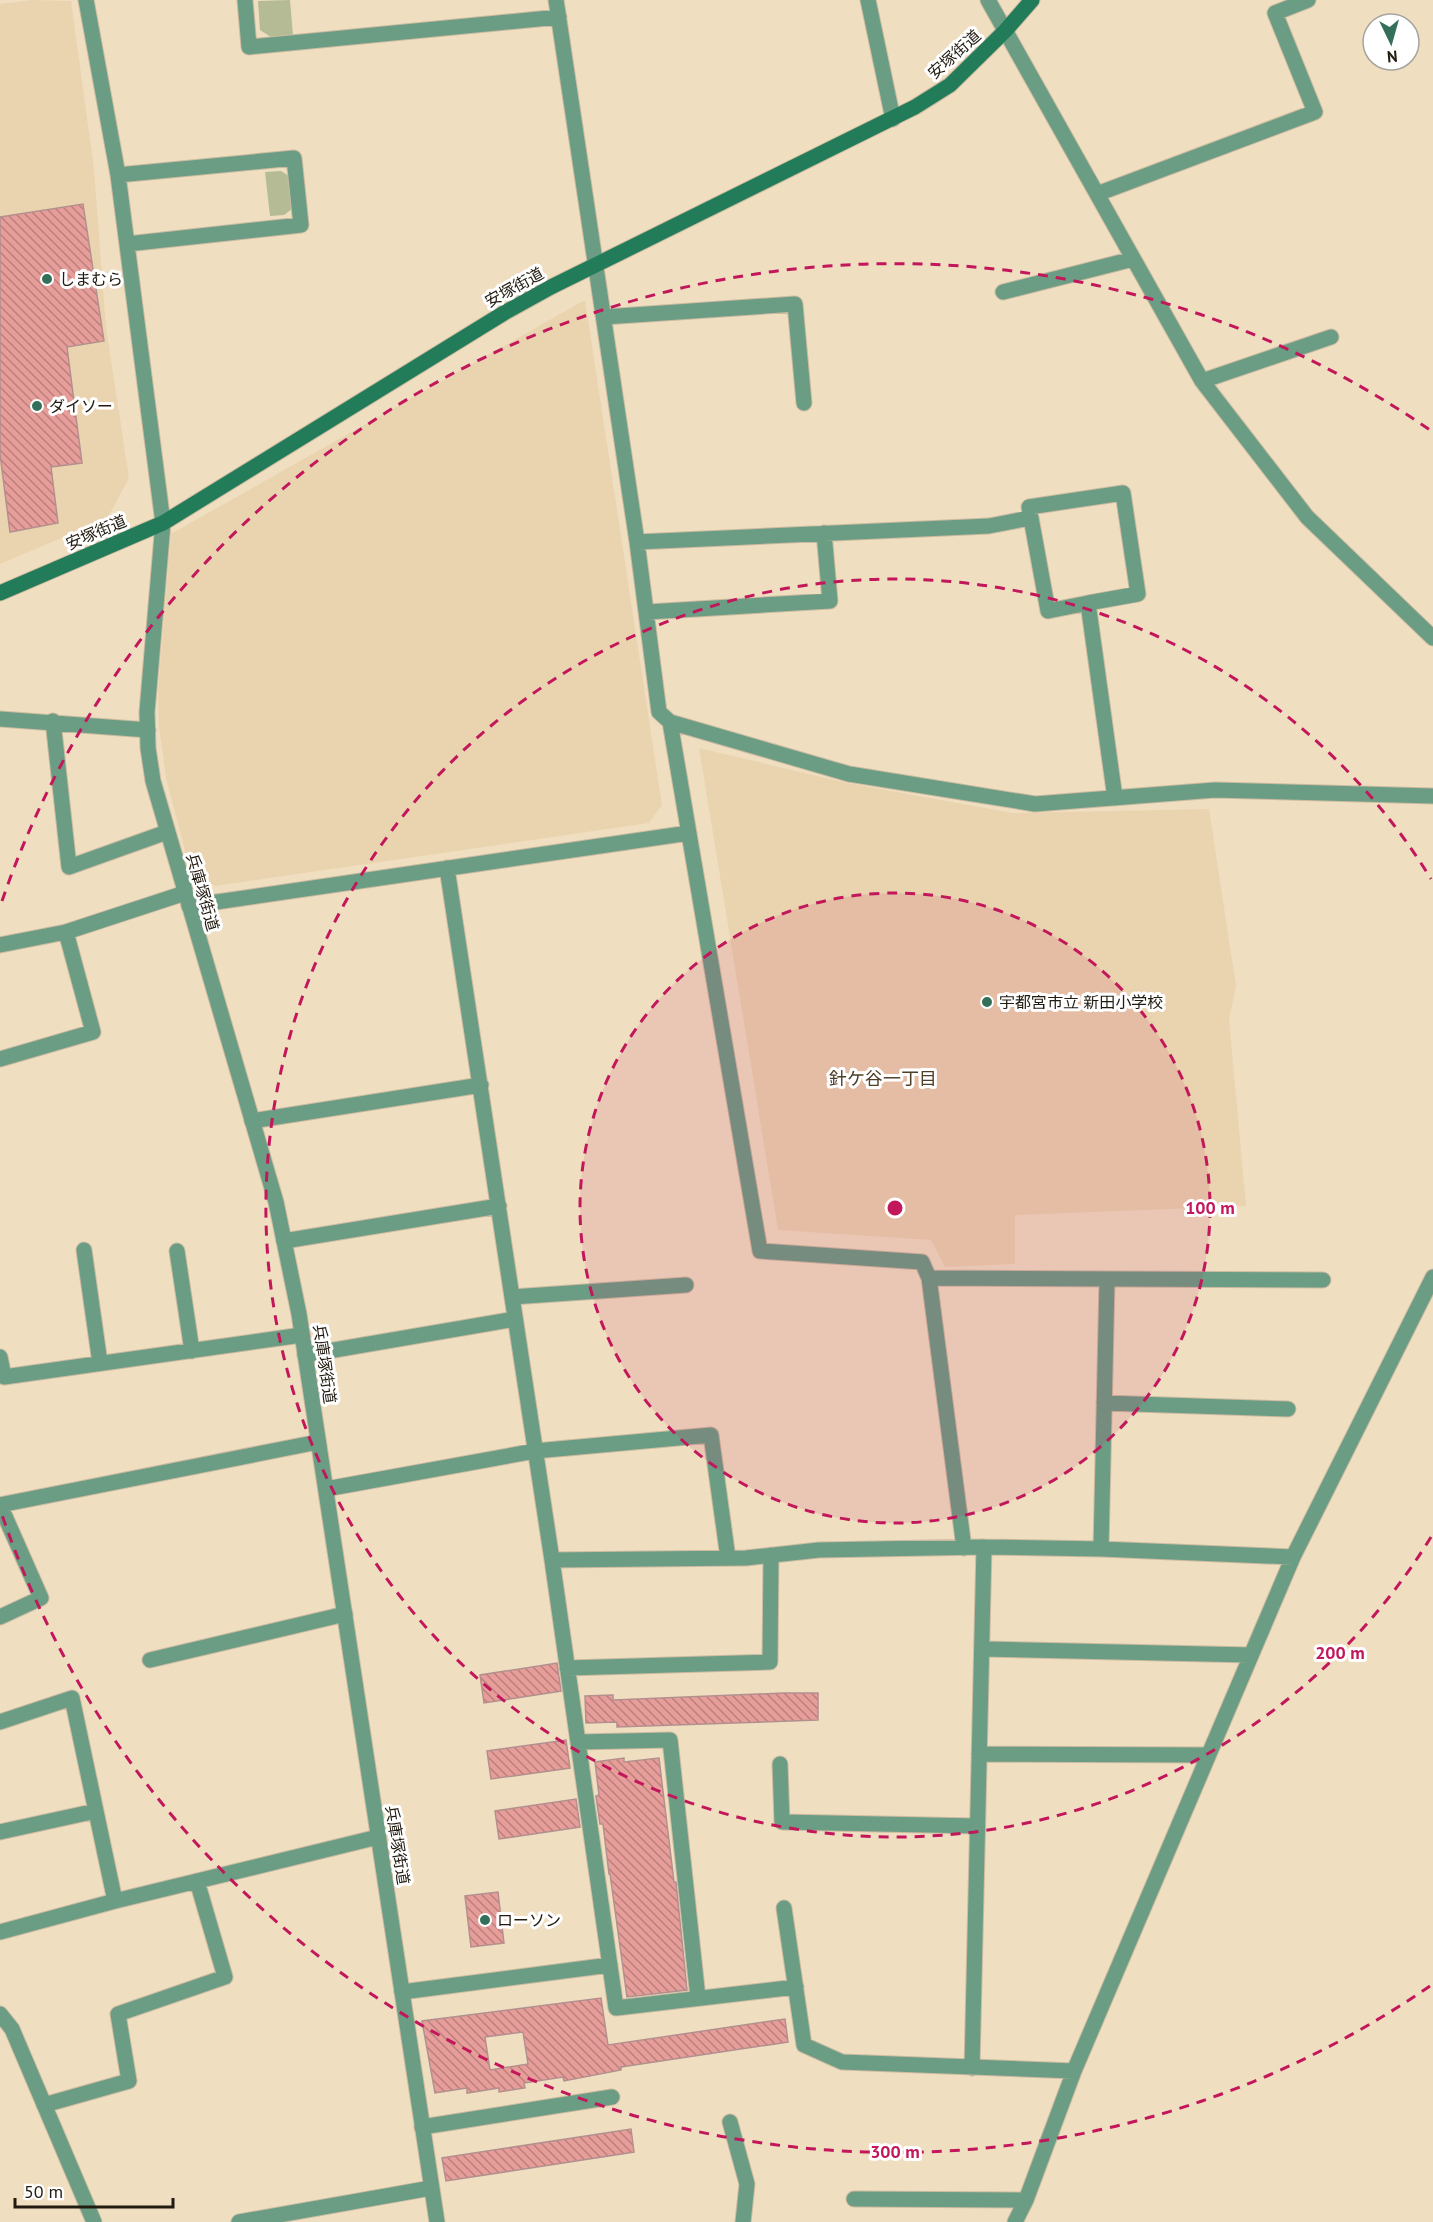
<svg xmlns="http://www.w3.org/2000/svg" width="1433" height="2222" viewBox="0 0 1433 2222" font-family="'PT Sans','Noto Sans JP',sans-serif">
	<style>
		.built { fill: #ead4b0 }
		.park { fill: #b5bc95 }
		.building { fill: url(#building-back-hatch); stroke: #b3908e; stroke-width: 1.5; fill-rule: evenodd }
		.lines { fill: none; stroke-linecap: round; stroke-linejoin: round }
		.minor-casing { stroke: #cbbba1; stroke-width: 17 }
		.tertiary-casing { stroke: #cbbba1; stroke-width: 17 }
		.secondary-casing { stroke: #cbbba1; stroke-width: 17 }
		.minor { stroke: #6a9d84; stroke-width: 15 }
		.tertiary { stroke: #6a9d84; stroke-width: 15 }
		.secondary { stroke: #227c59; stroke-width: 15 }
		.ring { fill: none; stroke: #c2185b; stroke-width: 3; stroke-dasharray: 10 8 }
		.poi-dot { fill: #346f59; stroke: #fff; stroke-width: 2 }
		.labels { text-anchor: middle; stroke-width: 6; stroke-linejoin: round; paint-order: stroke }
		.street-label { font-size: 16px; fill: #211b10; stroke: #fff }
		.poi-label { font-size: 16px; fill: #211b10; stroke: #fff; text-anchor: start }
		.neighbourhood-label { font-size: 18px; fill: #4e3f27; stroke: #fff }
		.centre { fill: #c2185b; stroke: #fff; stroke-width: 3 }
		.ring-label { font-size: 18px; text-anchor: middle; font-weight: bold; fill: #c2185b; stroke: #fff; stroke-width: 6; stroke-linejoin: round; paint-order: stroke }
	</style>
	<defs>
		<pattern id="building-back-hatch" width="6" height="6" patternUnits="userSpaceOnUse" patternTransform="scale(1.5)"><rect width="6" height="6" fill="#e79e9a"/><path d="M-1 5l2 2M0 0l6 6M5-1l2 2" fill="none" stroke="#bb807c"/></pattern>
	</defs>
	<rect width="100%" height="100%" fill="#f0dec1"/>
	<path class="built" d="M33,0L71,1L94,169L106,327L129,478L107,519L0,564V4Z
		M585,300L662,805L649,823L215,886L191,874L166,778L159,726L158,692L171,534Z
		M699,748L847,783L1012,813L1209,809L1236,986L1229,1019L1246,1206L1015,1215V1264L945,1267L931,1240L778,1230Z"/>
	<path class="park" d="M290,0L293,35L271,37L260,30L258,1Z
		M281,171L289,176L292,209L284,215L270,216L265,172Z"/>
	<path class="building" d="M83,204L104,341L67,347L82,463L51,467L58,523L10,532L0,454V217Z
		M557,1663L561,1691L484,1703L480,1675Z
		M784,1693H818V1720L617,1727V1722L586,1723L585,1696L613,1695V1700Z
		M566,1740L570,1768L491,1779L487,1751Z
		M624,1758V1762L659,1758L674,1882H676L687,1990L627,1997L610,1874H609L603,1824H600L596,1796L599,1795L595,1762Z
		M576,1799L580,1827L499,1839L495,1811Z
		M498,1892L504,1943L471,1947L465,1896Z
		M601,1998L608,2045L785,2019L788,2042L621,2067V2070L564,2081L563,2077L524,2083L525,2088L499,2092V2088L467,2093V2088L435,2093L422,2021ZM523,2032L528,2064L490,2070L485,2037Z
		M631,2129L634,2152L446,2181L442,2158Z"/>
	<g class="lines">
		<defs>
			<path id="minor" d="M86,0L118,175L163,523
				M245,0L249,47L559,17
				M556,0L637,542L659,712L670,722
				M868,0L893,119
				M988,0L1202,381L1307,517L1433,638
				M118,175L294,158L301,225L127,244
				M1097,194L1315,112L1275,13L1308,0
				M1003,292L1133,259
				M604,317L795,304L804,403
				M1202,381L1331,337
				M637,542L989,526L1030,518
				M1088,603L1048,611L1029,507L1123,493L1138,594L1088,603L1115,798
				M647,612L830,601L824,533
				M0,719L148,730
				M53,721L69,867L167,832
				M447,868L512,1297
				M189,906L689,833
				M0,945L66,932L185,893
				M0,1059L93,1032L66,932
				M252,1121L481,1085
				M284,1241L499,1206
				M84,1250L100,1363
				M177,1251L192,1351
				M929,1278L1323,1280
				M686,1285L512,1297L552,1560L746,1558L819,1550L984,1547L1101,1549L1293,1557
				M305,1355L515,1319
				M0,1357L4,1377L302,1335
				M1104,1403L1288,1409
				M326,1489L535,1451L711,1435L728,1558
				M964,1548L929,1278L922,1262L760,1251L670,722L849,774L1035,804L1215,790L1433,796
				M1101,1549L1107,1280
				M552,1560L616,2008L796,1987
				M0,1617L41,1598L0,1505L318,1442
				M983,1649L1251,1655
				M150,1660L345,1614
				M567,1668L770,1662L771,1555
				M0,1722L72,1698L115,1901L378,1837
				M578,1742L670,1740L698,1998
				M979,1754L1208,1755
				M780,1764L782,1822L977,1826
				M0,1832L96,1811
				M784,1908L804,2045L842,2062L1074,2071
				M0,1932L115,1901
				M402,1992L610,1965
				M0,2014L12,2029L94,2222
				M972,2068L984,1547
				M44,2105L129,2081L118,2014L225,1977L197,1881
				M730,2122L747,2184L743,2222
				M422,2127L612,2097
				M854,2199L1026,2200
				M239,2222L431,2188
				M1015,2222L1026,2200L1074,2071L1293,1557L1433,1277"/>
			<path id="tertiary" d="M163,523L147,712L148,748L153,781L276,1202L299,1314L437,2222"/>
			<path id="secondary" d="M0,593L163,523L504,313L551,287L915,107L950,85L1005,31L1032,0"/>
		</defs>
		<use href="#minor" class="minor-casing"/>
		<use href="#tertiary" class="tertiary-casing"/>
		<use href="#secondary" class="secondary-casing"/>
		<use href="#minor" class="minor"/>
		<use href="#tertiary" class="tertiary"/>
		<use href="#secondary" class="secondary"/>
	</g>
	<circle cx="895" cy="1208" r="315" fill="#c2185b" fill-opacity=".12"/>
	<g class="ring">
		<circle cx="895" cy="1208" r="315"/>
		<path d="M1431 1537A629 629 0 1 1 1431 879"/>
		<path d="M1430 1986A944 944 0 0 1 2 1515M2 901A944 944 0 0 1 1430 430"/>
	</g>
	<g class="poi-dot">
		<circle cx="47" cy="279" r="6"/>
		<circle cx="37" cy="406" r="6"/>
		<circle cx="987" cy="1002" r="6"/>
		<circle cx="485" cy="1920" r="6"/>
	</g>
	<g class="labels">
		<g class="street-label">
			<text transform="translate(954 54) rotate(-42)" y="6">安塚街道</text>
			<text transform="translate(514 287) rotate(-29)" y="6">安塚街道</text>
			<text transform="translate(96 532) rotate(-23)" y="6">安塚街道</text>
			<text transform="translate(203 892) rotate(74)" y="6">兵庫塚街道</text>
			<text transform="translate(325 1364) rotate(82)" y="6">兵庫塚街道</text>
			<text transform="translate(398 1845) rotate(81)" y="6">兵庫塚街道</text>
		</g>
		<g class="poi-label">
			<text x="59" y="285">しまむら</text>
			<text x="49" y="412">ダイソー</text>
			<text x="999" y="1008">宇都宮市立 新田小学校</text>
			<text x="497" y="1926">ローソン</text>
		</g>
		<g class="neighbourhood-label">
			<text x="883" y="1085">針ケ谷一丁目</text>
		</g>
	</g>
	<circle cx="895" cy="1208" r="9" class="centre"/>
	<g class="ring-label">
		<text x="1210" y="1214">100 m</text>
		<text x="1340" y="1659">200 m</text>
		<text x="895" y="2158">300 m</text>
	</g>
	<g transform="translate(1391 42) rotate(175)"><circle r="28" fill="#ffffff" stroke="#a6a49f" stroke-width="1.5"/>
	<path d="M0-4.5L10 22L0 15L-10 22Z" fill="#346f59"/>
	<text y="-9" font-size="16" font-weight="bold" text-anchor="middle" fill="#211b10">N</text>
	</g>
	<path d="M15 2198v9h158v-9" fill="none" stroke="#211b10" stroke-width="3"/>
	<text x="24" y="2198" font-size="18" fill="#211b10" stroke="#ffffff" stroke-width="4.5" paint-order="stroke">50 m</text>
</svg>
